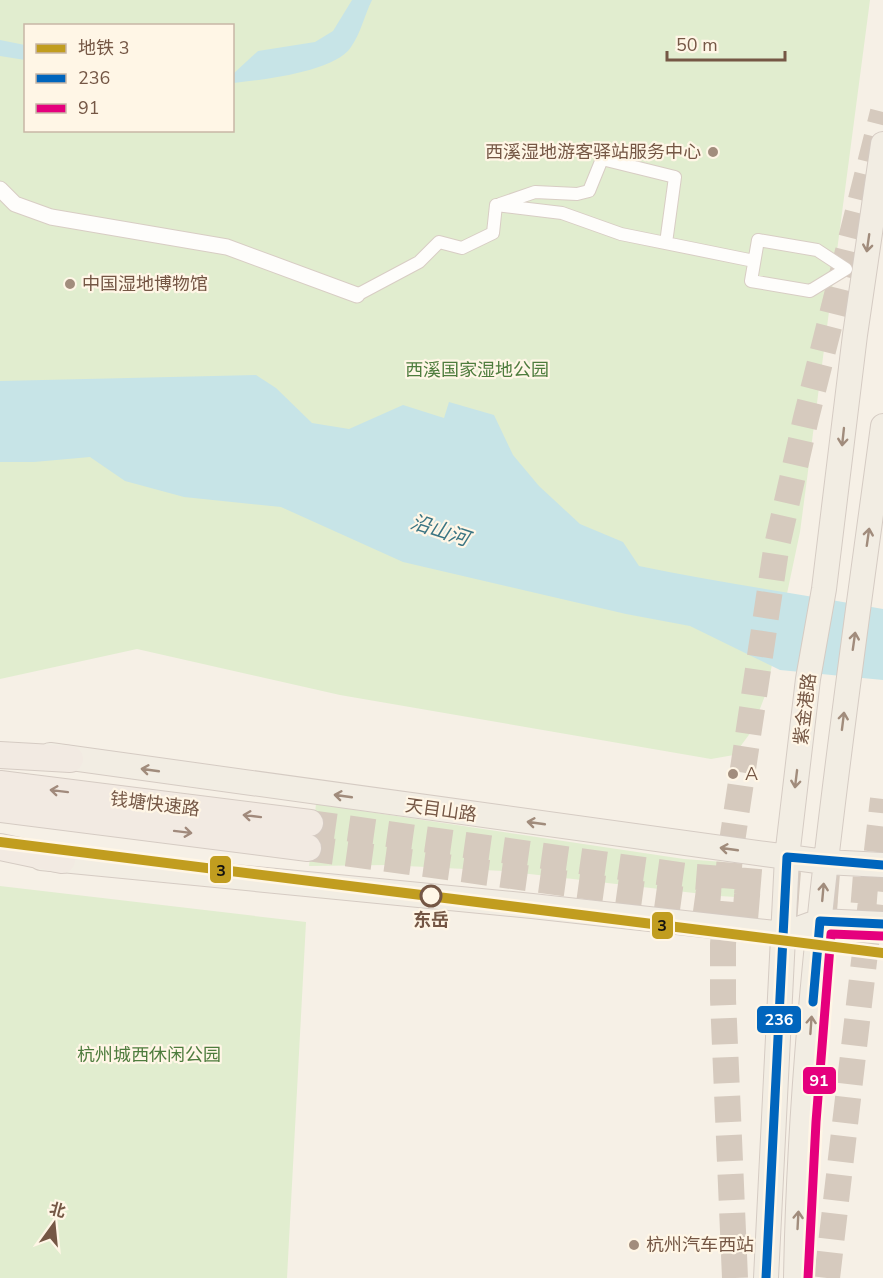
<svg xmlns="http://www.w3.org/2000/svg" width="883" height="1278" viewBox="0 0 883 1278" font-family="'Nunito Sans','Noto Sans SC',sans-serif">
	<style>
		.green { fill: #e1edcf; fill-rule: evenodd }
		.water { fill: #c7e4e7 }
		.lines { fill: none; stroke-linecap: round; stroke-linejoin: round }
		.trunk-tunnel { stroke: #d6cabe; stroke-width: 26; stroke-dasharray: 26 13; stroke-linecap: butt }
		.pedestrian-casing { stroke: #d8cdc4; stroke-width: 14 }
		.minor-casing { stroke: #d8cdc4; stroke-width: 17 }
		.primary-casing { stroke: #d5cbc3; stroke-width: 26 }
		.trunk-casing { stroke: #d5cbc3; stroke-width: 28 }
		.pedestrian { stroke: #fefdfb; stroke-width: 12 }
		.minor { stroke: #fefdfb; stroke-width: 15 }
		.primary { stroke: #f2ede3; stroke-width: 24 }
		.trunk { stroke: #f2eae2; stroke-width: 26 }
		.bus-1-casing { stroke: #fff6e6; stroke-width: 14 }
		.bus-2-casing { stroke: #fff6e6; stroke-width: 14 }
		.bus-1 { stroke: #0065bd; stroke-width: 9 }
		.bus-2 { stroke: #e5007d; stroke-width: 9 }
		.metro-1-casing { stroke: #fff6e6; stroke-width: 15 }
		.metro-1 { stroke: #c19d1f; stroke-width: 10 }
		.oneway { stroke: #a18c7c }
		.oneway2 { stroke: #a18a7c }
		.poi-dot { fill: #a28d7d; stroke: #fff6e6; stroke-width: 2 }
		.stop-dot { fill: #fff6e6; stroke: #755745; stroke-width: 3 }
		.labels { text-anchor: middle; stroke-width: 4.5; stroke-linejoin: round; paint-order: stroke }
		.poi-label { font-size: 18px; fill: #755745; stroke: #fff6e6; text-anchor: start }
		.park-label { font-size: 18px; fill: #4e7c3d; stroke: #fff6e6 }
		.street-label { font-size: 18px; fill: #755745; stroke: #fff6e6 }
		.stop-label { font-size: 18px; font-weight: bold; fill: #755745; stroke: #fff6e6 }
		.water-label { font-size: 20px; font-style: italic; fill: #3b7583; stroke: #fff6e6 }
		.line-badge { stroke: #fff6e6; stroke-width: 2 }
		.badge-label { font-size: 16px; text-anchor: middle; font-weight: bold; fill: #fff }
		.pale-badge-label { font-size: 16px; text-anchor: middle; font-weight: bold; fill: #111 }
	</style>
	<rect width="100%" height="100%" fill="#f6f0e6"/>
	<path class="green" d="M0,0H870L800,532L766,693L751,732L734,755L711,759L340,695L137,649L0,679ZM26,26H232V130H26Z
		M316,804L684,859L723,862L736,867C741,877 740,887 735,897L720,896L503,871L387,865L309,866Z
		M0,886L306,922L287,1278H0Z"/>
	<path class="water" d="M352,0H372C364,16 361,33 351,47C335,72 261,80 233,83V74L258,51L315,42L333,31Z
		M0,40L25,45V60L0,56Z
		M256,375L276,388L312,423L349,429L403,405L444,418L449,402L494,415L513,455L539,486L580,524L623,542L639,566C720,583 802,594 883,609V680L780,670L690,626L626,614L403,562L281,507L184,497L125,481L90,457L34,462H0V381Z"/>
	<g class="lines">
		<path class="trunk-tunnel" d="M310,823L686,876L883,892
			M308,848L701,902L844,914
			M735,1278L723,999V944L730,855L776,550L806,418L883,112
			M827,1278L883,799"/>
		<defs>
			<path id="pedestrian" d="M500,204L535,192L577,194L589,191L602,159L675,177L666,243
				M758,240L817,250L846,269L810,291L751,281Z
				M357,295L419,262L439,242L462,248L493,233L496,205L562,213L621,234L754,261"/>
			<path id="minor" d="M0,189L15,204L51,217L227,247L357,295"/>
			<path id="primary" d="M50,755L765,854L825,862L883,865
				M41,858L532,906L784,934L820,921L883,924
				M766,1278L787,857L808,679L824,589L855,335L883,144
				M796,1278C801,992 845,709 883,426"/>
			<path id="trunk" d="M0,755L70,759
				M0,784L310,823
				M0,809L308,848
				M0,847L62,860"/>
		</defs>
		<use href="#pedestrian" class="pedestrian-casing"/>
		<use href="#minor" class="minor-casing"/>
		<use href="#primary" class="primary-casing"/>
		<use href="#trunk" class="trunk-casing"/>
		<use href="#pedestrian" class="pedestrian"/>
		<use href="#minor" class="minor"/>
		<use href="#primary" class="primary"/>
		<use href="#trunk" class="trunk"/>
		<defs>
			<path id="bus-1" d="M813,1002L820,921L883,924
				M766,1278L787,857L883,865"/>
			<path id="bus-2" d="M808,1278L816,1122L831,934L882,936"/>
		</defs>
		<use href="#bus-1" class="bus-1-casing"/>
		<use href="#bus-2" class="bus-2-casing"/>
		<use href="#bus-1" class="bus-1"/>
		<use href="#bus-2" class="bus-2"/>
		<defs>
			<path id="metro-1" d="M0,842L883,953"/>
		</defs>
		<use href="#metro-1" class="metro-1-casing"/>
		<use href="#metro-1" class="metro-1"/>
	</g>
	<defs><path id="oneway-shaft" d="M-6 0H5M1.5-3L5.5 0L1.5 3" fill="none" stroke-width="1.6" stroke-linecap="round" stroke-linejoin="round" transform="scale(1.5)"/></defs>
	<g class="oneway">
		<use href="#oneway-shaft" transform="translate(868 243) rotate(98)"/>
		<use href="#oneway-shaft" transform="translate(843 437) rotate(96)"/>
		<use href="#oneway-shaft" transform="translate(868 537) rotate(-82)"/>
		<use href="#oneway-shaft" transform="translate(854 641) rotate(-82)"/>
		<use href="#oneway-shaft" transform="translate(843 721) rotate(-83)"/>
		<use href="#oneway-shaft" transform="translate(150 770) rotate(-172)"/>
		<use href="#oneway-shaft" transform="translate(796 779) rotate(97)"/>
		<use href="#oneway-shaft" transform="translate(343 796) rotate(-172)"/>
		<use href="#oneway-shaft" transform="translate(536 823) rotate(-172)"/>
		<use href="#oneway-shaft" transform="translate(729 849) rotate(-172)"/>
		<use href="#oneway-shaft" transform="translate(823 892) rotate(-85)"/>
		<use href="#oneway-shaft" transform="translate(811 1025) rotate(-86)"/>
		<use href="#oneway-shaft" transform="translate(798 1220) rotate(-87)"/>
	</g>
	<g class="oneway2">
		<use href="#oneway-shaft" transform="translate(59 791) rotate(-173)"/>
		<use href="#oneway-shaft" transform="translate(252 816) rotate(-173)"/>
		<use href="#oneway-shaft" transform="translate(183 832) rotate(7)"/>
	</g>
	<g class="poi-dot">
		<circle cx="713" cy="152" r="6"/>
		<circle cx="70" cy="284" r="6"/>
		<circle cx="733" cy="774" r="6"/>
		<circle cx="634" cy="1245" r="6"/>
	</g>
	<circle class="stop-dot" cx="431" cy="896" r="10"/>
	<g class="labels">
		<g class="poi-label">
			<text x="701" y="158" text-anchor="end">西溪湿地游客驿站服务中心</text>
			<text x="82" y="290">中国湿地博物馆</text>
			<text x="745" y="780">A</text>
			<text x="646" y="1251">杭州汽车西站</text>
		</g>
		<g class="park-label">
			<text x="477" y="376">西溪国家湿地公园</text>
			<text x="149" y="1061">杭州城西休闲公园</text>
		</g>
		<g class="street-label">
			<text transform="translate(805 709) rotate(-83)" y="6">紫金港路</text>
			<text transform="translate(155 804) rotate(7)" y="6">钱塘快速路</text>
			<text transform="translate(441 810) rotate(8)" y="6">天目山路</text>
		</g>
		<g class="stop-label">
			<text x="431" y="926">东岳</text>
		</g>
		<g class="water-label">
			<text transform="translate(440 530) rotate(18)" y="7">沿山河</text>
		</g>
	</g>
	<g class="line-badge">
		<rect x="209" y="855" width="23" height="29" rx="6" fill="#c19d1f"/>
		<rect x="651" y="911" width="23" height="29" rx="6" fill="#c19d1f"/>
		<rect x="756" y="1005" width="46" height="29" rx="6" fill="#0065bd"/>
		<rect x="802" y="1066" width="35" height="29" rx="6" fill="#e5007d"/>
	</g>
	<g class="badge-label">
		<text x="779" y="1025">236</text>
		<text x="819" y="1086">91</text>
	</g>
	<g class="pale-badge-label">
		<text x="221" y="876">3</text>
		<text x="662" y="931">3</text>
	</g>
	<rect x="24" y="24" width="210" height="108" fill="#fff6e6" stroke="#c8b6a6" stroke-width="1.5"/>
	<rect x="36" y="44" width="30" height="9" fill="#c19d1f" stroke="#c8b6a6" stroke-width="1.5"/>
	<text x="78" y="54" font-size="18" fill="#755745">地铁 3</text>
	<rect x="36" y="74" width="30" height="9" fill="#0065bd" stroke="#c8b6a6" stroke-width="1.5"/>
	<text x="78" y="84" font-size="18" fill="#755745">236</text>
	<rect x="36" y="104" width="30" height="9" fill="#e5007d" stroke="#c8b6a6" stroke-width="1.5"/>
	<text x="78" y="114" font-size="18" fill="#755745">91</text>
	<g transform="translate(54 1224) rotate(15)" stroke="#fff6e6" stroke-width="4.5" paint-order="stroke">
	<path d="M0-4.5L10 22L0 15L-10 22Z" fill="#755745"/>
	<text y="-9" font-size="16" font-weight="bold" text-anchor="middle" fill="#755745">北</text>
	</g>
	<path d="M667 51v9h118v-9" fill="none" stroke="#755745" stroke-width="3"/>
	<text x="676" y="51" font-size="18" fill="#755745" stroke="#fff6e6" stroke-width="4.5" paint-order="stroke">50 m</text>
</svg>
